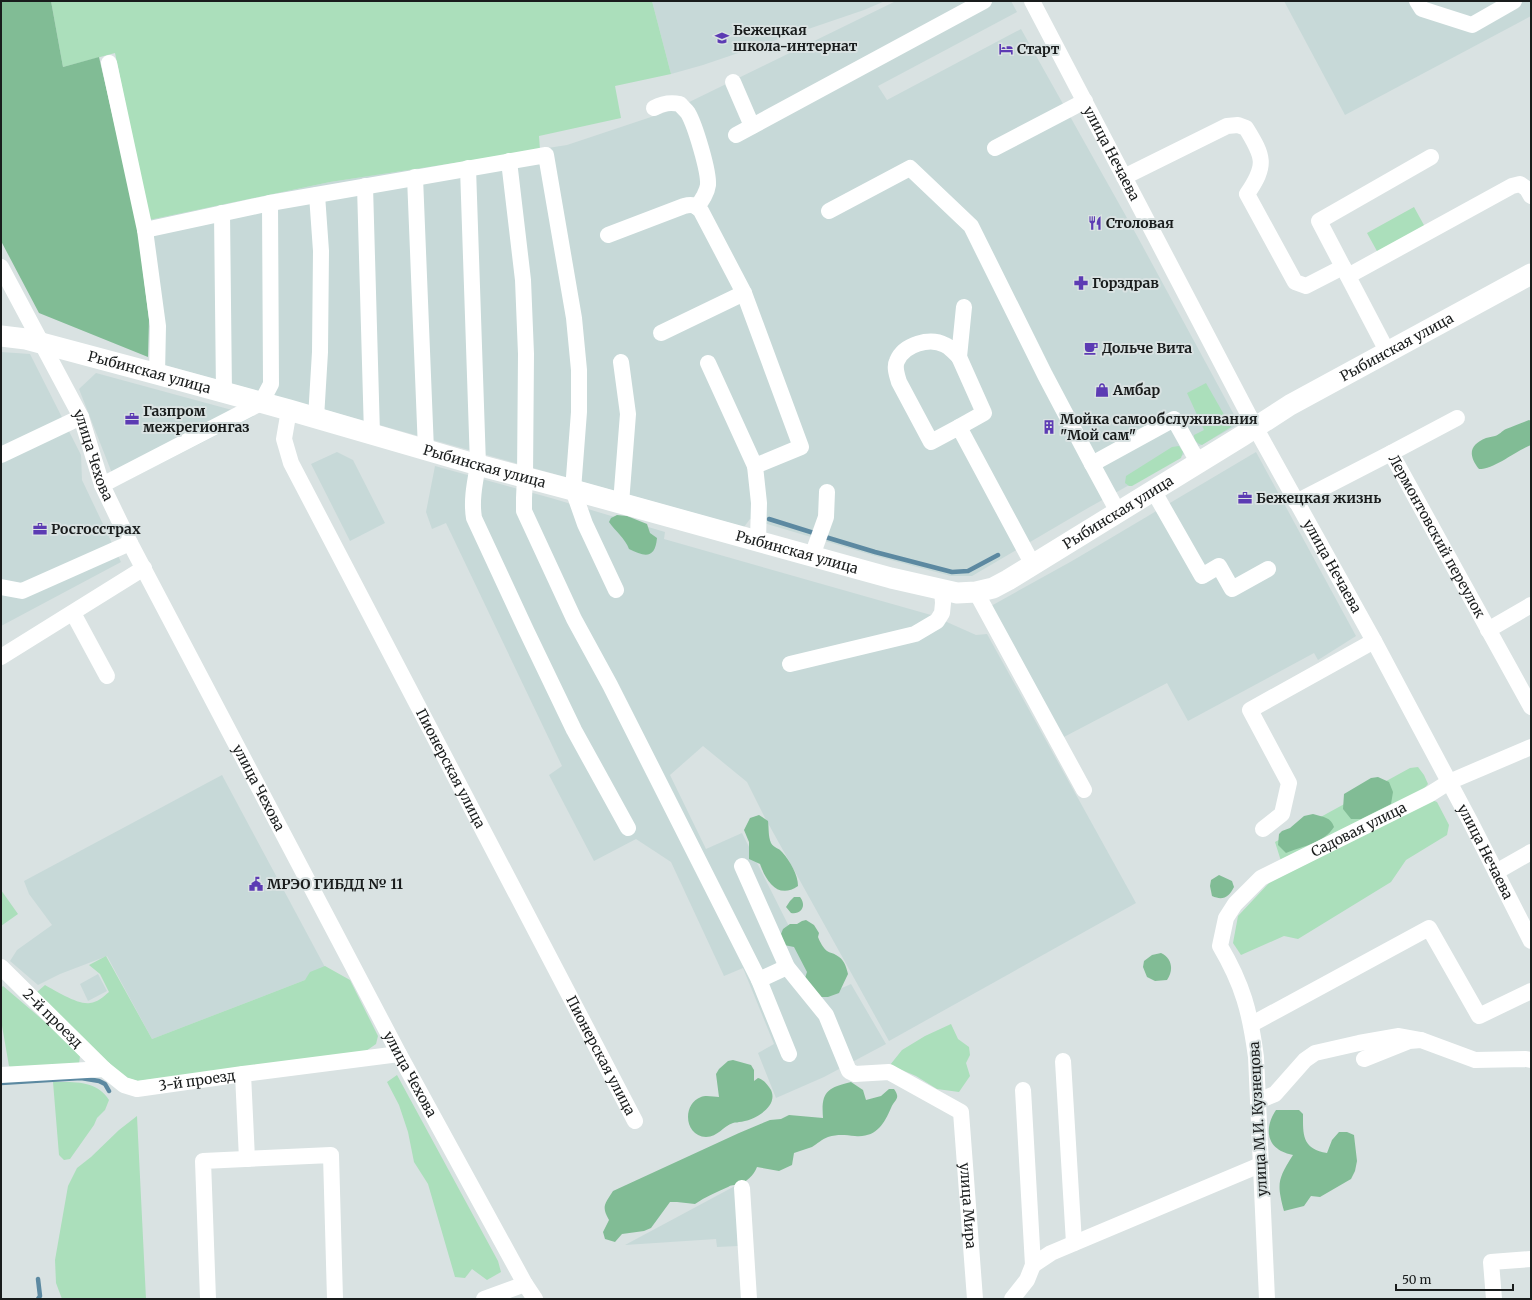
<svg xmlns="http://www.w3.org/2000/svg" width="1532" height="1300" viewBox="0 0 1532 1300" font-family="Merriweather,serif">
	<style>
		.built { fill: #c7d9d8 }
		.green { fill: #abdfbb }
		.forest { fill: #81bc95 }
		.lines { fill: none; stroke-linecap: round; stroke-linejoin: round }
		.stream { stroke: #5c89a1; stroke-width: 4.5 }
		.minor { stroke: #fff; stroke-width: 16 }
		.major { stroke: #fff; stroke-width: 21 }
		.labels { text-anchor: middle; stroke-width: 4; stroke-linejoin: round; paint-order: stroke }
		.poi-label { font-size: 14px; font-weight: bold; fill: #191c1c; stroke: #d9e2e2; text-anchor: start }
		.street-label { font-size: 14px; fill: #191c1c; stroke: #d9e2e2 }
	</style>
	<rect width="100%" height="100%" fill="#d9e2e2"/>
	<path class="built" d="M652,1H885L864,10L703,65L671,74Z
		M896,1H1011L1017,12L878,86L887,100L1021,29L1136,234L1239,424L1088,508L972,576H951L872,555L750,519L744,527L161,364L149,220L330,182L567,145L675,109Z
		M1284,1H1531V16L1345,115Z
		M1,352L30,354L81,455L82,480L121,562L1,626Z
		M96,373L254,416L117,486L79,389Z
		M337,452L353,460L385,523L350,541L311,464Z
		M1256,452L1356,636L1318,660L1314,653L1188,721L1167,683L1062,738L991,606L1072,561Z
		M435,466L551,498L665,532L664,539L931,615L976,635L987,634L1136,903L889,1041L764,816L747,782L703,746L670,775L706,849L742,833L824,996L851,984L886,1044L824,1077L776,1098L758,1053L774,1044L743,968L724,976L671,862L636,839L594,861L549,775L562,766L446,523L432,529L426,512Z
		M222,775L326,969L305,980L152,1039L107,956L60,974L38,985L10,961L17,950L52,925L29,894L24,881Z
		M98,974L107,991L88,1001L80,984Z
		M735,1186L738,1246L717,1247L716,1239L625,1245Z"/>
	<path class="green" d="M51,1H652L671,74L615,86L621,118L539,136L540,150L330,182L149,220L115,53L63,67Z
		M1414,207L1425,227L1378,253L1367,233Z
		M1206,383L1226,418L1230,417L1231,427L1202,445C1197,443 1194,441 1194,435L1204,430L1187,393Z
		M1179,446L1183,452L1181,458L1132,486H1129L1125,483L1126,476L1172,447Z
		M1418,767L1424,775L1428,784L1420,793L1281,861L1275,842L1410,768Z
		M1432,800L1437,802L1449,825L1447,835L1406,860L1391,882L1298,939L1284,936L1241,955L1233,943L1238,916L1269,883Z
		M1,890L18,914L1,926Z
		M106,956L152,1039L305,980L310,972L325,966L350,980L378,1036L376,1044L366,1051L138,1081L120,1076L37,992L45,985C56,991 78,1005 90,1003C98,1002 103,997 109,992L100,974L89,965Z
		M3,986L44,1021L80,1056L79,1064L14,1070L9,1066L1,1020V988Z
		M951,1024L958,1039L969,1047L970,1055L966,1063L970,1076L959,1092L937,1089L916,1076L890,1065L902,1050L925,1036Z
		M397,1075L498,1261L501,1272L487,1280L472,1269L465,1278L455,1277L428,1184L414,1162L408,1132L399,1105L387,1082Z
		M53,1082C73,1082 97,1080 109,1100L105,1110L97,1118L94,1125L70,1159L64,1160L59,1155Z
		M137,1116L146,1299H62L56,1283L55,1260L68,1186L77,1168L91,1157L119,1130Z"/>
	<path class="forest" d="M1,1H51L63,67L99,57L137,222L149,320L148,357L39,313L1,241Z
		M1529,420L1531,421V445C1515,451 1495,469 1479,469C1468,455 1469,445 1486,438C1489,437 1492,437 1495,436C1499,435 1502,431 1506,429C1513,426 1521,423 1529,420Z
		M617,515L627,516L647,524L650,533L657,538C655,559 645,557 629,549C625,538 615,531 609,522L611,518Z
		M1378,777L1389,782L1393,792L1391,804L1361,819H1351L1343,809L1344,794L1371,778Z
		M1313,814C1323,817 1331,817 1334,827C1324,843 1303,846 1286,853L1278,845L1279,834L1282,831L1290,828L1304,816Z
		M759,815L768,821C769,828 768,836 771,843C774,848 779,848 782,852C790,861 798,875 798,886C778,900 766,881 760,864L749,859V842L744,830L750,818Z
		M1219,875L1232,881L1234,887C1229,897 1223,901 1212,896L1210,886L1211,880Z
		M794,897H800C807,906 801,915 791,913L786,907L790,901Z
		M806,920L814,925L819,933L818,937C820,942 823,948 827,951C830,953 833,953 836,955C844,959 846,966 848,974L839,993L828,997H821L805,978L807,972L794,947L784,945L781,934L783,929L790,924H797L802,921Z
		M1161,953C1172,958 1174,970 1167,980L1155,981L1147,977L1143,967L1144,961L1152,955Z
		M733,1060L751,1065L754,1070V1081L758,1078C763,1079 768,1085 771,1090C779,1107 753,1121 739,1122C736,1123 736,1122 733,1123C723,1126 718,1137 706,1137C684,1136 682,1104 701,1097C706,1095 714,1097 719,1097L716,1074L719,1069L728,1061Z
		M851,1082L863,1090L866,1100L881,1096L889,1089H894C901,1099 895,1099 891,1108C884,1124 876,1138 855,1136C845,1135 838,1134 828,1137C822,1139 817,1144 812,1147C806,1149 800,1151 794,1153L792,1165L779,1171L757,1167C754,1175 746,1183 737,1185C734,1185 731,1185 728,1187C717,1192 705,1197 695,1204L677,1202H670L651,1228L644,1231L622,1234L615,1242L605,1239L603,1232L609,1220C601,1206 605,1204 613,1191L739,1133L770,1120L781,1119L789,1115L823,1118C821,1093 826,1088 851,1082Z
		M1276,1110H1299L1303,1114C1303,1135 1302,1149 1327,1153L1332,1140L1339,1132H1347L1354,1135L1357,1161L1355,1171L1351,1179L1320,1197L1311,1196L1304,1206L1284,1211C1277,1184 1277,1180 1293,1155C1289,1154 1285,1153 1281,1151C1264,1142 1267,1123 1276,1110Z"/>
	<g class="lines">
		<path class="stream" d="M769,519L817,534
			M822,536L875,552L952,572L968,571L998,555
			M1,1083L81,1078L99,1081L105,1084L109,1091
			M38,1279L40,1296L38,1299"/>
		<g class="minor">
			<path id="s1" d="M1032,1L1255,427L1374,641L1471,823L1531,941"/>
			<path d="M1417,1L1422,9L1472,25L1514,1"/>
			<path d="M109,63L145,230"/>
			<path d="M733,82L752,126"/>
			<path d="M654,108C663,103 670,102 680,104C682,107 686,110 688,113C695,125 709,171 708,185C707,193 702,200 697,207"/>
			<path d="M736,135L984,1"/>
			<path d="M995,148L1085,101"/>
			<path d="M509,161L523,280L526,354L525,477L524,498V511L574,619L610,685L759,980L789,1054"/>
			<path d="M468,168L478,465C475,482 471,500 474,518L526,630L574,730L628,828"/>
			<path d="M415,177L426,450"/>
			<path d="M1124,177L1227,126L1238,125L1246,128C1264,157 1267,165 1247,194L1295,282L1306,286L1343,267"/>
			<path d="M365,186L372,434"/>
			<path d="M829,211L910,168L971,226L1045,375L1092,464"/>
			<path d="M222,213L224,393"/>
			<path d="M608,235L684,206C692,204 696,205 701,211L744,293L801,447L755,466L759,503L758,541"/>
			<path id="s2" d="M1,267L81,417L102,485L130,543L399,1054L525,1284L535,1299"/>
			<path d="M1348,276L1512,186L1520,184L1527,189L1531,196"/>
			<path d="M964,307L959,357C955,353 950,347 945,345C930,337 904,344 897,361C894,367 897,375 899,382L931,442L959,427L1033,565"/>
			<path d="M661,333L744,293"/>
			<path d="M1387,351L1319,221L1431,157"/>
			<path d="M621,362L628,414L621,503"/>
			<path d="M708,363L755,466"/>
			<path d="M157,374L158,326L145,230L270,203L546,155L574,318L579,370V412L573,490L585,524L616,590"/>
			<path id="s3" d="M289,410L284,439L291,463L635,1121"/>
			<path d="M316,418L320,352L321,251L317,195"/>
			<path d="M959,427L984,413L959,357"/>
			<path d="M1391,453L1457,418"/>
			<path d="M1,455L81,417"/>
			<path d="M102,485L261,403L271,384L270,203"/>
			<path d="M1153,490L1202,576L1219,566L1232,589L1268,569"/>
			<path id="s4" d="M1296,502L1391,453L1531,707"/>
			<path d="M1118,512L1092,464L1174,419L1198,462"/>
			<path d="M812,556L826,517L827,492"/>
			<path d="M1,587L22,591L130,543"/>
			<path d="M976,592L1084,790"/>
			<path d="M73,613L107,676"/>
			<path d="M1488,630L1531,605"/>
			<path d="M1,657L144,568"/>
			<path d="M790,664L915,634L937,621L942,613L943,603L942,590"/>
			<path d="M1263,829L1282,814L1289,783L1250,710L1374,641"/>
			<path id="s5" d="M742,866L787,967L826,1015L849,1071L855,1074L889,1072L961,1112L975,1299"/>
			<path d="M1496,872L1531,852"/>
			<path id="s6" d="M1,967L104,1069"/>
			<path d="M759,980L787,967"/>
			<path d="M1252,1024L1429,928L1479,1016L1531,991"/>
			<path d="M1364,1059L1409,1041L1421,1040L1475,1060L1526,1059L1531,1060"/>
			<path d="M1063,1061L1074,1243"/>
			<path d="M243,1074L247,1159"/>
			<path id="s7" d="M1,1075L104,1069L124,1085L137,1089L243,1074L399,1054"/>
			<path d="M1023,1090L1033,1265L1051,1253L1260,1165"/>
			<path d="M1258,1101L1275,1094L1305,1060L1315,1053L1359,1043L1399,1036L1421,1040"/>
			<path d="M742,1188L749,1299"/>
			<path d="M208,1299L203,1161L331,1155L335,1299"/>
			<path d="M484,1299L525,1284"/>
			<path d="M1012,1299L1027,1280L1033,1265"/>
			<path id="s8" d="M1267,1299L1256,1057C1250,1012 1243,985 1220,946L1226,918L1235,904L1261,878L1430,794L1449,782L1531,747"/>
			<path d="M1494,1299L1491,1262L1531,1259"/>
		</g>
		<path class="major" id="s9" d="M1,336L26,339L157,374L289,410L478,465L573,490L891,578L957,593L976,592L993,588L1008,580L1242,436L1290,405L1531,274"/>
	</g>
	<defs>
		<symbol id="school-bare" viewBox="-9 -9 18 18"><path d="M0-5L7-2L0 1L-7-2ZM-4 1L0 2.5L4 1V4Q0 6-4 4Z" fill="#5c3bb3" stroke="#d9e2e2" stroke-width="2.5" paint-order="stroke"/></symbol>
		<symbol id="hotel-bare" viewBox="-9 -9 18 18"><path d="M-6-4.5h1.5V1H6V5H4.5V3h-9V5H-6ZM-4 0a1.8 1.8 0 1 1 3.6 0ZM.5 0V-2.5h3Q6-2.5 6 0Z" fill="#5c3bb3" stroke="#d9e2e2" stroke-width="2.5" paint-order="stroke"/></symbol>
		<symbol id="restaurant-bare" viewBox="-9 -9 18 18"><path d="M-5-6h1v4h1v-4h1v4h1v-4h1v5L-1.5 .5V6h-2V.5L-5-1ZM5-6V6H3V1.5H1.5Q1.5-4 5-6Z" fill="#5c3bb3" stroke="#d9e2e2" stroke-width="2.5" paint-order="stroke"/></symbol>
		<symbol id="pharmacy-bare" viewBox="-9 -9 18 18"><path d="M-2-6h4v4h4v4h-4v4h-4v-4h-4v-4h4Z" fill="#5c3bb3" stroke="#d9e2e2" stroke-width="2.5" paint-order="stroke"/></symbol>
		<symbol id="cafe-bare" viewBox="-9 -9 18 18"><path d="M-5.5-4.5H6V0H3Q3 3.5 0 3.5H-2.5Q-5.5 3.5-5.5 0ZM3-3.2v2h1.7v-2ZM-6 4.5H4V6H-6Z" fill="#5c3bb3" stroke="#d9e2e2" stroke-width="2.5" paint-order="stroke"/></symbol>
		<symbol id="shop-bare" viewBox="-9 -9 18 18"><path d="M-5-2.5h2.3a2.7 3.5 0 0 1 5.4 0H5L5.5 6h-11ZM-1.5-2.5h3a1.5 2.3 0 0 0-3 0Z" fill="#5c3bb3" stroke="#d9e2e2" stroke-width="2.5" paint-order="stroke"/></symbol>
		<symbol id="office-bare" viewBox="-9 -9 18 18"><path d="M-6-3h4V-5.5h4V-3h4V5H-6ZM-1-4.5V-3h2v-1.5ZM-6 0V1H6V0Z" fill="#5c3bb3" stroke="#d9e2e2" stroke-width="2.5" paint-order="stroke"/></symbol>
		<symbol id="building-bare" viewBox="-9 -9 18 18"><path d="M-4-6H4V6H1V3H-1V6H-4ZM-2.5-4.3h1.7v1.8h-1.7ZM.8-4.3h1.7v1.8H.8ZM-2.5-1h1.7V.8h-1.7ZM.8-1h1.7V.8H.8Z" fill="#5c3bb3" stroke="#d9e2e2" stroke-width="2.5" paint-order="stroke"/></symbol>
		<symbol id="civic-bare" viewBox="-9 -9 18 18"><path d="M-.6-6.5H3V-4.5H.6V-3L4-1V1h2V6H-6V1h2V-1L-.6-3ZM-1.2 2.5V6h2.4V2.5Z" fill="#5c3bb3" stroke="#d9e2e2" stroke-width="2.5" paint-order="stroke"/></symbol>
	</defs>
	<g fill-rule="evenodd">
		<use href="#school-bare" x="712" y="28" width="20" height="20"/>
		<use href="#hotel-bare" x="996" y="39" width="20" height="20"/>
		<use href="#restaurant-bare" x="1085" y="213" width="20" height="20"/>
		<use href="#pharmacy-bare" x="1071" y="273" width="20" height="20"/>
		<use href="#cafe-bare" x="1081" y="338" width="20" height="20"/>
		<use href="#shop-bare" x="1092" y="380" width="20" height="20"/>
		<use href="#office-bare" x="122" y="409" width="20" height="20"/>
		<use href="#building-bare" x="1039" y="417" width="20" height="20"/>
		<use href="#office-bare" x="1235" y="488" width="20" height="20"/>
		<use href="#office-bare" x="30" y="519" width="20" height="20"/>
		<use href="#civic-bare" x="246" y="874" width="20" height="20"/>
	</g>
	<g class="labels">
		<g class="poi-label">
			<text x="733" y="35">Бежецкая<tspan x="733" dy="16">школа-интернат</tspan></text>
			<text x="1017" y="54">Старт</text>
			<text x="1106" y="228">Столовая</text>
			<text x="1092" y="288">Горздрав</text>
			<text x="1102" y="353">Дольче Вита</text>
			<text x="1113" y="395">Амбар</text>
			<text x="143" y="416">Газпром<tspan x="143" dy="16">межрегионгаз</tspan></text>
			<text x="1060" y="424">Мойка самообслуживания<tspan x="1060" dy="16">"Мой сам"</tspan></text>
			<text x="1256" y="503">Бежецкая жизнь</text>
			<text x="51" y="534">Росгосстрах</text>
			<text x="267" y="889">МРЭО ГИБДД № 11</text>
		</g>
		<g class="street-label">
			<text dy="5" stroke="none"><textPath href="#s1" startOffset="172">улица Нечаева</textPath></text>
			<text dy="5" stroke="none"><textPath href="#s9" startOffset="1497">Рыбинская улица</textPath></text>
			<text dy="5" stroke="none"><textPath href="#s9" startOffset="153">Рыбинская улица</textPath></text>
			<text dy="5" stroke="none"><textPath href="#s2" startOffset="210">улица Чехова</textPath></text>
			<text dy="5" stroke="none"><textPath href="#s9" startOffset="501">Рыбинская улица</textPath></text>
			<text dy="5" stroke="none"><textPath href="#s9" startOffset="1173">Рыбинская улица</textPath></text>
			<text dy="5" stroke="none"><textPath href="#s4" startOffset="202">Лермонтовский переулок</textPath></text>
			<text dy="5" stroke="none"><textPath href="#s9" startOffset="825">Рыбинская улица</textPath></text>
			<text dy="5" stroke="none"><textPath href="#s1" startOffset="640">улица Нечаева</textPath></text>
			<text dy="5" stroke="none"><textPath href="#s3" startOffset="399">Пионерская улица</textPath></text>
			<text dy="5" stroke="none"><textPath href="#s2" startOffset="582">улица Чехова</textPath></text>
			<text dy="5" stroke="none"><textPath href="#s8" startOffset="551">Садовая улица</textPath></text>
			<text dy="5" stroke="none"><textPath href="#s1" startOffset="964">улица Нечаева</textPath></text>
			<text dy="5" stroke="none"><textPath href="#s6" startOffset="73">2-й проезд</textPath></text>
			<text dy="5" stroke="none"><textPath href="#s3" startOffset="723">Пионерская улица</textPath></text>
			<text dy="5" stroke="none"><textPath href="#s2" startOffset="906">улица Чехова</textPath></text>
			<text dy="5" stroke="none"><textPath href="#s7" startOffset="203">3-й проезд</textPath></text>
			<text transform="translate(1258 1119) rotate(-93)" y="5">улица М.И. Кузнецова</text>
			<text dy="5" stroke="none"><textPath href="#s5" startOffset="450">улица Мира</textPath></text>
		</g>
	</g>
	<rect width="1532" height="1300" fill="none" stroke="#191c1c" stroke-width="4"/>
	<path d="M1396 1284v6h117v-6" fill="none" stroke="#191c1c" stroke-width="2"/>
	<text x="1402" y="1284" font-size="12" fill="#191c1c" stroke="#d9e2e2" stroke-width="3" paint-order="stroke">50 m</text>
</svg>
